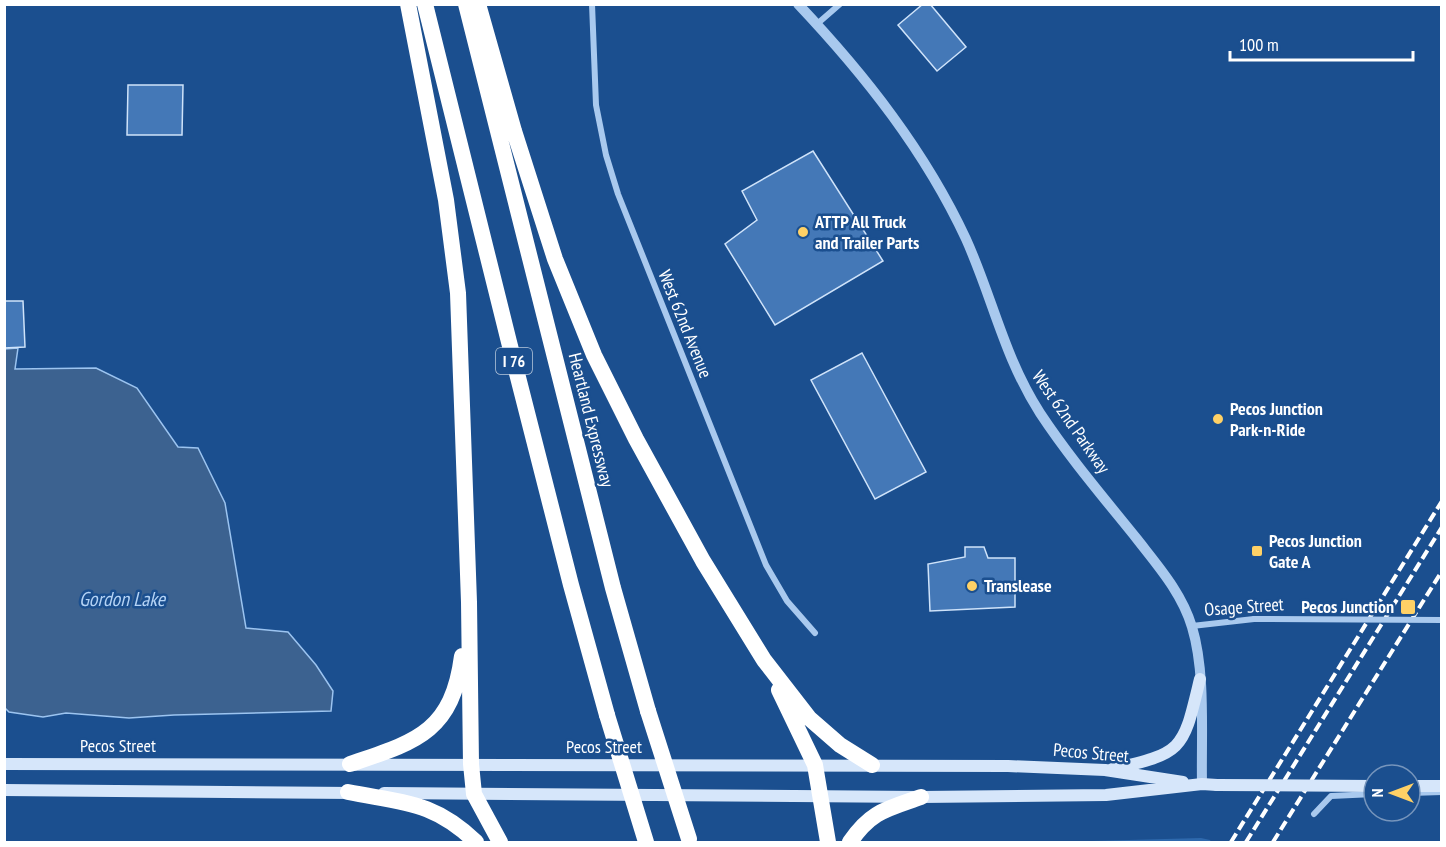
<svg xmlns="http://www.w3.org/2000/svg" width="1446" height="847" viewBox="0 0 1446 847" font-family="'PT Sans Narrow',sans-serif">
	<style>
		.green { fill: #2e69ad }
		.water { fill: #3c6290; stroke: #9cc4f0; stroke-width: 1.5 }
		.building { fill: #4478b7; stroke: #cfe3fa; stroke-width: 1.5 }
		.lines { fill: none; stroke-linecap: round; stroke-linejoin: round }
		.minor { stroke: #a9c9ee; stroke-width: 6 }
		.tertiary { stroke: #a9c9ee; stroke-width: 10 }
		.secondary { stroke: #d6e6fa; stroke-width: 12 }
		.motorway { stroke: #fff; stroke-width: 16 }
		.rail { stroke: #fff; stroke-width: 4; stroke-dasharray: 10 4.5; stroke-linecap: butt }
		.minor-bridge { stroke: #a9c9ee; stroke-width: 6 }
		.secondary-bridge { stroke: #d6e6fa; stroke-width: 12 }
		.motorway-bridge { stroke: #fff; stroke-width: 16 }
		.poi-dot { fill: #ffd166; stroke: #1b4f8f; stroke-width: 2 }
		.labels { text-anchor: middle; stroke-width: 5; stroke-linejoin: round; paint-order: stroke }
		.shield { fill: #1b4f8f; stroke: #bbcadd; stroke-width: 1.5 }
		.shield-label { font-size: 16px; font-weight: bold; fill: #fff }
		.poi-label { font-size: 18px; font-weight: bold; fill: #fff; stroke: #1b4f8f; text-anchor: start }
		.street-label { font-size: 18px; fill: #fff; stroke: #1b4f8f }
		.water-label { font-size: 20px; font-style: italic; fill: #b5d3f5; stroke: #1b4f8f }
	</style>
	<rect width="100%" height="100%" fill="#1b4f8f"/>
	<path class="green" d="M1201,838L1210,840L1211,842H1055Z"/>
	<path class="water" d="M18,348L15,369L96,368L137,388L178,447L198,448L225,503L246,628L288,632L316,665L333,691L331,711L174,715L129,718L66,713L43,717L9,712L5,708L4,349Z"/>
	<path class="building" d="M923,4H930L966,47L937,71L898,25Z
		M128,85H183L182,135H127Z
		M813,151L883,261L775,325L725,244L757,220L742,191Z
		M4,301H23L25,347L4,348Z
		M862,353L926,472L875,499L811,380Z
		M965,547H984L988,558H1015V607L930,611L928,564L965,557Z"/>
	<g class="lines">
		<path class="minor" d="M592,4L596,105L606,155L618,194L766,565L787,601L815,633
			M817,24L840,4
			M1192,626L1254,619
			M1410,793L1442,792
			M1314,814L1331,796L1374,794"/>
		<path class="tertiary" d="M798,4C865,75 925,151 966,239C993,299 1004,357 1040,413C1069,457 1104,498 1137,539C1158,566 1182,593 1192,627C1206,673 1201,736 1202,784"/>
		<path class="secondary" d="M4,764L1008,766L1105,770L1183,782
			M1112,769C1185,753 1183,749 1200,679
			M1410,786H1442
			M4,790L354,793
			M384,793L921,797L1106,795L1202,784L1217,785"/>
		<path class="motorway" d="M408,4L446,200L458,293L469,602L471,764L474,794L500,842
			M425,4L509,342L571,585L607,715
			M466,4L613,588L648,711
			M478,4L514,131L555,259L594,355L636,439L703,561L764,660L809,718L840,745L872,765
			M779,690L815,765L828,842
			M350,764C415,742 452,733 462,656
			M348,792C404,803 433,801 476,842
			M850,842C871,811 887,809 921,797"/>
		<path class="rail" d="M1231,842L1442,501
			M1246,842L1442,527
			M1273,842L1442,571"/>
		<path class="minor-bridge" d="M1254,619L1442,620"/>
		<path class="secondary-bridge" d="M1217,785L1374,786"/>
		<path class="motorway-bridge" d="M648,711L689,839
			M607,715L646,842"/>
	</g>
	<g class="poi-dot">
		<circle cx="803" cy="232" r="6"/>
		<circle cx="1218" cy="419" r="6"/>
		<rect x="1251" y="545" width="12" height="12" rx="3"/>
		<circle cx="972" cy="586" r="6"/>
		<rect x="1400" y="599" width="16" height="16" rx="3"/>
	</g>
	<g class="labels">
		<rect class="shield" x="496" y="348" width="36" height="26" rx="4.5"/>
		<g class="shield-label">
			<text x="514" y="367">I 76</text>
		</g>
		<g class="poi-label">
			<text x="815" y="228">ATTP All Truck<tspan x="815" dy="21">and Trailer Parts</tspan></text>
			<text x="1230" y="415">Pecos Junction<tspan x="1230" dy="21">Park-n-Ride</tspan></text>
			<text x="1269" y="547">Pecos Junction<tspan x="1269" dy="21">Gate A</tspan></text>
			<text x="984" y="592">Translease</text>
			<text x="1394" y="613" text-anchor="end">Pecos Junction</text>
		</g>
		<g class="street-label">
			<text transform="translate(685 324) rotate(68)" y="6">West 62nd Avenue</text>
			<text transform="translate(591 420) rotate(76)" y="6">Heartland Expressway</text>
			<text transform="translate(1071 422) rotate(55)" y="6">West 62nd Parkway</text>
			<text transform="translate(1244 607) rotate(-4)" y="6">Osage Street</text>
			<text x="118" y="752">Pecos Street</text>
			<text x="604" y="753">Pecos Street</text>
			<text transform="translate(1091 753) rotate(5)" y="6">Pecos Street</text>
		</g>
		<g class="water-label">
			<text x="122" y="606">Gordon Lake</text>
		</g>
	</g>
	<rect width="1446" height="847" fill="none" stroke="#ffffff" stroke-width="12"/>
	<g transform="translate(1392 793) rotate(270)"><circle r="28" fill="#1b4f8f" stroke="#7695bc" stroke-width="1.5"/>
	<path d="M0-4.5L10 22L0 15L-10 22Z" fill="#ffd166"/>
	<text y="-9" font-size="16" font-weight="bold" text-anchor="middle" fill="#ffffff">N</text>
	</g>
	<path d="M1230 51v9h183v-9" fill="none" stroke="#ffffff" stroke-width="3"/>
	<text x="1239" y="51" font-size="18" fill="#ffffff" stroke="#1b4f8f" stroke-width="4.5" paint-order="stroke">100 m</text>
</svg>
